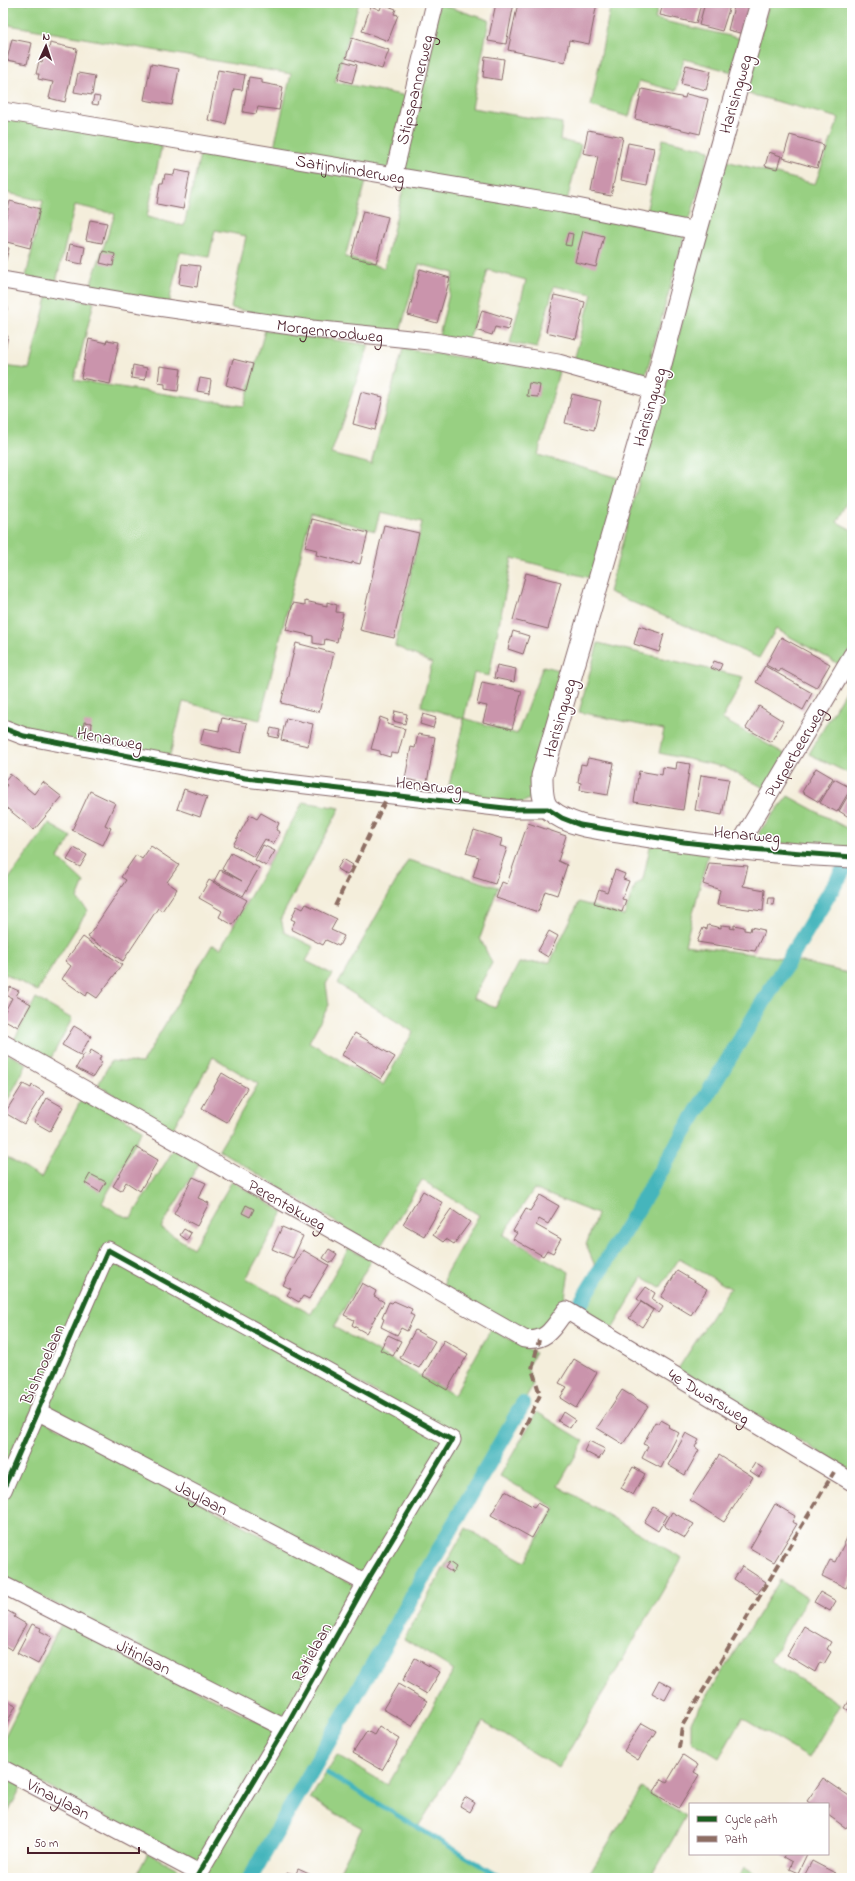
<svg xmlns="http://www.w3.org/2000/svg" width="855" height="1881" viewBox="0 0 855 1881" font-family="'Indie Flower',sans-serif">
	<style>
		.green { fill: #98d082; stroke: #717856 }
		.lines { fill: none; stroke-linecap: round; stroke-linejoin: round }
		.stream { stroke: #45b5bc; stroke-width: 4.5 }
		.canal { stroke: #45b5bc; stroke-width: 16 }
		.building { fill: #ca94ac }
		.minor-casing { stroke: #866769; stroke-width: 19 }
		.tertiary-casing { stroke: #866769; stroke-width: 23 }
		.minor { stroke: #fff; stroke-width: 17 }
		.tertiary { stroke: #fff; stroke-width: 21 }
		.quiet { stroke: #8d6e63; stroke-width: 4; stroke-dasharray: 8 4; stroke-linecap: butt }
		.cycleway-casing { stroke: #fff; stroke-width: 8 }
		.cycleway { stroke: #1b5e20; stroke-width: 5 }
		.labels { text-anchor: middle; stroke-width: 3; stroke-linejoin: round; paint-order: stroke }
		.street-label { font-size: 17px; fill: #4a1f2b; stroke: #fff }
	</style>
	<rect width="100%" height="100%" fill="#fff"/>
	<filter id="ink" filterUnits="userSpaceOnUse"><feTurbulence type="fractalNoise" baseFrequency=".025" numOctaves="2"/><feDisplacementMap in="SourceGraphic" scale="8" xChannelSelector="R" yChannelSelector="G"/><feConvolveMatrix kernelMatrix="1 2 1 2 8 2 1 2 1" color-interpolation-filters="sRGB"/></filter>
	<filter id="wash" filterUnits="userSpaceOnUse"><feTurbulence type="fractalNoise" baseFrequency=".012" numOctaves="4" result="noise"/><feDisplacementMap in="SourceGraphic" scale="16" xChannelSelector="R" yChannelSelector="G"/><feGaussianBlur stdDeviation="0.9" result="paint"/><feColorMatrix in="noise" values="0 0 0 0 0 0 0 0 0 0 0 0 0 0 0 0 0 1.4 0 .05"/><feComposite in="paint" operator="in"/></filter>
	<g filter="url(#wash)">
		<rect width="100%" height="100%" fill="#f4eedb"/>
		<path class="green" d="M3,3H359L335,82L407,96L388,171L273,151L291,74L3,24Z
			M611,3H659L655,19L743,39L732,72L684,59L676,91L639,81L629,117L591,106Z
			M769,3H852V494L837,522L852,530V647L842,666L776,629L759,658L609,592L726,161L815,184L839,118L745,93Z
			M439,4L489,20L472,108L562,123L560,140L581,145L567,201L398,171Z
			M3,117L162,144L147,217L184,226L201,150L367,178L345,257L384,268L404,185L563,210L685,234L644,381L574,360L592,294L554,286L537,348L510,343L526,280L488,270L469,340L439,336L454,273L419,264L399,336L309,324L231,308L246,236L215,230L209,257L180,252L169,303L90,286L115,214L75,205L56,282L26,277L43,201L3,192Z
			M663,139L710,150L690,219L682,221L646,212Z
			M48,294L94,302L74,380L244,406L265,330L369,345L331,454L371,464L403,349L559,371L538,455L622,479L594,579L512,558L489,676L474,673L464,718L517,734L543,666L568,672L533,797L522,803L447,794L464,719L421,706L432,663L395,646L422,522L380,512L375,531L311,513L260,720L183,702L169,759L36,736L3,722V366L29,369Z
			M598,643L743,677L738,690L722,719L787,755L766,789L724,767L659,753L664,730L579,712Z
			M852,679V775L809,754Z
			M788,796L852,831V850L760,841L759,832Z
			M303,802L340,808L281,918L284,932L314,947L306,961L332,974L326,984L329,1005L309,1042L383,1085L413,1032L338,984L408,860L498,887L480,938L492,963L473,998L495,1008L519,963L550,962L579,902L624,916L635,886L643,879L651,842L709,850L685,945L789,959L852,974V1471L678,1369L730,1288L679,1259L660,1288L643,1277L613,1328L577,1309L598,1273L586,1245L597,1214L534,1189L503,1235L569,1272L563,1309L547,1331L530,1337L444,1286L445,1275L479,1215L422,1180L379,1249L219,1150L258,1084L213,1057L172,1130L98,1085L111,1061L142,1063L212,945L221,948Z
			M49,824L72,837L58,858L84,882L77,899L88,910L37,991L6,974L3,978V887Z
			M36,998L72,1019L50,1060L14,1040Z
			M3,1051L27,1064L3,1109Z
			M83,1096L143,1129L102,1203L119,1214L131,1218L174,1149L199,1164L161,1228L193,1248L232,1181L283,1212L246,1279L311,1314L349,1248L371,1260L334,1327L454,1395L491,1329L535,1353L527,1367L533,1385L250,1878H200L457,1437L107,1243L3,1477V1155L41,1178Z
			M110,1257L446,1441L364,1576L42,1407Z
			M537,1412L584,1441L558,1486L682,1558L559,1768L483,1722L418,1827L502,1878H336L362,1828L310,1799L337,1755L388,1785L454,1670L404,1639L466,1528L525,1562L555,1508L500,1476Z
			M39,1417L358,1587L282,1720L3,1577V1501Z
			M780,1580L807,1598L770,1661L840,1704L809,1758L742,1718L719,1758L691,1741V1721Z
			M62,1622L277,1731L197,1866L3,1763V1740Z
			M3,1775L22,1785L9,1811L3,1808Z
			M642,1788L686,1816L651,1878H587Z
			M148,1853L191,1876L189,1878H135Z
			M745,1867L762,1878H739Z"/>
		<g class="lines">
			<path class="stream" d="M327,1773L502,1878"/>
			<path class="canal" d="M577,1309L844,869
				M250,1878L523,1404"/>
		</g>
		<g id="blocks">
			<path class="building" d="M496,3H514L506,44L488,41Z
				M518,3H597L589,44L569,40L565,62L508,50Z
				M663,3H701L696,23L660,15Z
				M705,3H731L722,31L699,25Z
				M735,3H751L744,34L728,30Z
				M382,4L396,9L394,14L398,15L388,41L362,31L371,6L380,10Z
				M352,38L389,50L382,69L346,58Z
				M12,39L32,43L27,64L7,60Z
				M50,43L77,49L65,102L49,98L53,82L38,79L39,74H36L39,61L42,62L45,48L49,49Z
				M485,56L504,59L501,80L483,77Z
				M343,61L357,65L352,83L338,79Z
				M151,64L179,69L172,105L144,100Z
				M686,65L711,71L706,90L681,84Z
				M218,70L245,75L242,90L234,89L226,124L208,120Z
				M78,73L95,76L92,95L74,92Z
				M249,77L262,79V83L283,87L279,110L258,107L256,114L243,112Z
				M642,89L685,98L686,94L708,99L700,134L635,119Z
				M94,96L100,97L98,105L92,104Z
				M588,130L623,137L611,196L591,192L598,156L583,153Z
				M790,135L824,145L817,168L783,158Z
				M628,143L654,148L647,185L621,180Z
				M769,152L781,156L777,169L765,166Z
				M175,170L190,173L183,209L157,204L160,183H163L165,174L174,175Z
				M10,201L40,209L30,248L3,241V230Z
				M363,211L388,217L376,263L351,257Z
				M90,220L107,223L102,243L86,240Z
				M583,231L604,236L596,267L575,262Z
				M568,233L573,234L571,246L565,245Z
				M70,244L85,247L82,264L67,261Z
				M3,247L9,248L5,264H3Z
				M103,251L115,254L113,266L100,263Z
				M182,264L200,266L197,287L179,284Z
				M420,269L450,278L437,323L408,315Z
				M554,295L585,302L576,339L546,332Z
				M3,305L8,306L3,323Z
				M482,310L511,319L508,330L495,327L492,335L476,330Z
				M3,335L8,336L4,355H3Z
				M89,339L106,343L107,340L119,342L110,384L81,378Z
				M233,359L253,364L246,391L226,385Z
				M133,365L147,368L145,380L131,378Z
				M160,366L181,369L178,391L165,389V384L158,383Z
				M200,378L211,380L209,393L197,391Z
				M529,383L540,385L538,397L527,396Z
				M361,392L383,397L375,430L353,424Z
				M572,394L601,401L594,430L565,423Z
				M312,519L368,533L360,564L352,562V564L316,555L317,550L305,547Z
				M384,525L419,533L394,638L360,630Z
				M526,573L561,582L548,629L513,620Z
				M305,601L327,606V602L337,605L336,612L343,613L337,642L325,639L324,645L313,643V636L286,630L293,603L305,605Z
				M639,626L664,634L659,652L634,644Z
				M513,631L529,636L523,654L508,649Z
				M781,637L830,664L816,688L781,669L779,672L766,665Z
				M296,643L334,653L319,712L281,703Z
				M714,661L722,664L719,671L711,668Z
				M497,665L516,669L514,682L494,678Z
				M765,666L812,693L803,710L756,682Z
				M482,682L522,691L512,729L483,722L487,706L477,704Z
				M759,706L783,721L771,742L746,728Z
				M395,711L407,714L405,724L393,721Z
				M423,714L436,718L433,728L420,724Z
				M380,717L388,720L387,724L405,729L398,754L391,753L390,757L380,754V751L371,749Z
				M222,718L247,723L241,753L200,744L204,728L219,731Z
				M286,718L313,724L308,746L281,740Z
				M84,722L92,723L91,734L83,733Z
				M271,728L280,730L278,738L269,736Z
				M418,734L435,737L427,783L405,779L411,747L415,748Z
				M588,758L614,763L608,795L580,790L581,783L578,782L581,764L586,765Z
				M677,762L690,764L683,810L634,802L639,771L662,775L663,767L676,769Z
				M816,768L833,778L819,802L802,792Z
				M10,774L34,794L43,782L62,797L34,830L3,805V790L7,785L4,782Z
				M701,775L729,779L722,815L695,810Z
				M834,779L851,788L837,812L820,803Z
				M184,789L207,797L200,817L177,809Z
				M852,789V819L839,811Z
				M90,791L115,803L105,825L111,828L103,845L72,830Z
				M261,813L279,823L276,830L280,832L273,844L265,839L254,857L233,845L250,815L257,819Z
				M528,823L566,836L558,861L567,865L557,895L545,891L538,912L496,898L502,882L507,884Z
				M474,830L502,839L500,846L507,848L495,884L473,877L479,857L466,853Z
				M263,845L275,851L266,866L255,860Z
				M151,846L179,865L167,882L177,889L162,911L158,908L123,961L88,937L126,880L121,877L136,855L142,859Z
				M74,848L87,855L80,867L67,860Z
				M231,853L259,868L243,896L214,881L220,870L242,881L222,869Z
				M343,859L353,865L347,875L337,869Z
				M709,863L748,866L743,886L765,890L763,911L717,905L720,890L703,884Z
				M615,870L625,874L623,879L629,881L622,899L626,900L622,912L594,903L599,889L607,892Z
				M209,880L247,900L233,925L219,917L222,911L199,898Z
				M769,898H774L773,905L768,904Z
				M306,904L337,919L331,930L344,936L339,946L326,940L323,945L291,929L295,921L291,919L297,906L303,909Z
				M708,925L721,928V925L731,926L730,928L734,929V925L744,927V930L750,931L751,927L764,930L763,934L755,951L697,942L703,928L707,929Z
				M549,931L558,936L548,957L538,951Z
				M83,937L122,965L97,998L88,992L86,996L62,979L71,966L65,961Z
				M10,987L19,991L16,996L31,1004L18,1027L3,1019V1015L12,998L6,995Z
				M74,1026L91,1036L80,1055L62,1045Z
				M355,1033L395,1057L381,1079L342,1055Z
				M91,1050L101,1056L99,1060L102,1062L93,1077L76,1068L84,1054L89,1055Z
				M222,1073L247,1088L227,1122L202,1108Z
				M23,1084L31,1088L32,1085L44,1092L24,1124L5,1113Z
				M47,1098L63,1107L50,1131L34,1122Z
				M136,1147L158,1160L140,1191L126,1182L121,1191L113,1186Z
				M90,1174L106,1182L100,1192L85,1183Z
				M193,1177L206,1183L198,1198L209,1203L197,1226L174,1214Z
				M423,1191L443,1203L424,1236L403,1224Z
				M540,1195L559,1206L548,1224L539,1219L536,1225L561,1239L553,1253L547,1250L543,1256L513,1239L517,1233L513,1231L526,1209L530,1211Z
				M246,1205L254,1209L250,1217L242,1213Z
				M451,1209L470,1222L454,1244L446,1239L443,1242L433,1235Z
				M282,1227L303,1236L293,1258L272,1249Z
				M184,1229L191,1233L187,1240L180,1235Z
				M329,1249L337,1254L331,1263L323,1258Z
				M303,1250L329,1265L309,1299L303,1296L299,1302L287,1295L291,1289L283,1285Z
				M677,1271L707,1289L691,1315L661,1297Z
				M362,1283L376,1291L374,1296L384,1302L366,1333L352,1325L354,1320L344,1315Z
				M646,1287L655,1293L652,1299L663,1307L659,1313L637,1299Z
				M394,1301L412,1309L410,1314L414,1316L407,1331L401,1328L397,1335L381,1327L384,1319L382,1318L389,1302L392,1303Z
				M641,1302L653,1310L642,1327L629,1318Z
				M415,1330L435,1341L419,1368L400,1358Z
				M388,1335L401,1341L393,1356L380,1350Z
				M444,1340L468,1354L447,1390L423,1376Z
				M574,1359L597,1373L576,1408L560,1398L567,1387L559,1383Z
				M622,1390L648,1406L623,1444L597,1428Z
				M563,1412L575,1420L570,1428L558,1421Z
				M661,1420L670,1425L668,1427L679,1433L661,1468L642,1458L648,1446L643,1444L655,1422L659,1424Z
				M686,1433L699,1440L695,1447L699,1450L685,1475L668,1465Z
				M589,1441L605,1449L599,1459L584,1451Z
				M719,1455L753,1477L724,1522L690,1500Z
				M755,1463L764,1469L759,1477L750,1471Z
				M633,1467L645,1474L633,1495L621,1488Z
				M505,1491L534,1507L537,1503L548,1509L532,1538L491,1515Z
				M775,1504L795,1516L792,1522L797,1524L774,1562L750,1548Z
				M653,1507L667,1516L658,1531L644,1522Z
				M672,1512L694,1524L685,1538L664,1526Z
				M850,1532L852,1533V1577L846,1588L822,1576L830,1560L835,1562Z
				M449,1562L456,1567L453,1573L445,1568Z
				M742,1566L766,1582L757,1594L734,1579Z
				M820,1592L836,1601L830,1611L814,1602Z
				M6,1610L15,1615L14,1617L26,1624L12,1650L3,1645V1616Z
				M32,1624L41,1628L40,1631L52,1637L38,1664L17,1653Z
				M804,1626L831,1642L827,1649L831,1652L824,1664L820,1662L815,1672L787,1655Z
				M415,1658L440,1672L427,1694L403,1680Z
				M659,1680L672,1687L665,1700L652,1693Z
				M398,1684L427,1701L412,1726L383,1709Z
				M852,1696V1712L845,1708Z
				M3,1699L16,1705L3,1731Z
				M642,1723L656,1731L638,1760L624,1751Z
				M379,1726L400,1739L382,1770L353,1753L367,1731L374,1735Z
				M683,1755L698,1765L694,1772L699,1775L679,1808L653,1793L662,1779L667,1782Z
				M823,1778L852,1798V1819L846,1828L828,1815V1804H811L807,1801Z
				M465,1797L475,1803L470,1812L460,1806Z
				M785,1854H807L798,1873L789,1869L792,1862L783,1857Z
				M812,1861L835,1873L832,1878H803Z
				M298,1869L318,1878H285L287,1873L295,1876Z"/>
		</g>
	</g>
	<g filter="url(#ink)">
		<use href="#blocks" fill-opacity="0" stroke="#866769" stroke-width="1"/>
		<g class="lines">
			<defs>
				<g id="minor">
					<path id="s1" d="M3,111L562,204L697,231"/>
					<path id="s2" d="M393,177L435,3"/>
					<path id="s3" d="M3,280L158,307L312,329L429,341L558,363L654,390"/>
					<path d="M3,728L24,736L245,778L513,809H548"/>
					<path id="s4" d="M737,848L852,655"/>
					<path id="s5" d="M3,1043L524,1339C547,1343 554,1326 566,1310L852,1482"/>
					<path id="s6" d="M37,1411L366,1583"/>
					<path d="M3,1490L108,1250L452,1440L366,1583L285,1728L196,1878"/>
					<path id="s7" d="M3,1585L285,1728"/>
					<path id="s8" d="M3,1769L199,1873"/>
				</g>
				<path id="tertiary" d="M761,3L694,240L654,390L542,776C542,786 542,804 550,810C572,828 604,829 631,834C704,846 778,854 852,857"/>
			</defs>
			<use href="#minor" class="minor-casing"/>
			<use href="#tertiary" class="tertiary-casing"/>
			<use href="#minor" class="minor"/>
			<use href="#tertiary" class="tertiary"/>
			<path class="quiet" d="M335,906L388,795
				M521,1435L540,1395L532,1369L539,1340
				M679,1748L682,1726L834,1472"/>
			<defs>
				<path id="cycleway" d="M3,728L24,736L245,778L513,809H548L562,818L580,825L684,842L737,848L852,857
					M3,1490L108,1250L452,1440L366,1583L285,1728L196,1878"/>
			</defs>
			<use href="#cycleway" class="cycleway-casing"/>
			<use href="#cycleway" class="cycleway"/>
		</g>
	</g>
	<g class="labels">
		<g class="street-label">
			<text dy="6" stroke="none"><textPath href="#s2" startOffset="90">Stipspannerweg</textPath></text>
			<text transform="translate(735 94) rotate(-74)" y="6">Harisingweg</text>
			<text dy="6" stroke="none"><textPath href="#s1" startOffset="352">Satijnvlinderweg</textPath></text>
			<text dy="6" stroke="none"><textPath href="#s3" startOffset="331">Morgenroodweg</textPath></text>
			<text transform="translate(649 407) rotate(-74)" y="6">Harisingweg</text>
			<text transform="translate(559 718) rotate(-74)" y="6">Harisingweg</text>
			<text transform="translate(110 738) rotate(11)" y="6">Henarweg</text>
			<text dy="6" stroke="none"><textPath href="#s4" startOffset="112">Purperbeerweg</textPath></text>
			<text transform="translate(429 785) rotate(6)" y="6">Henarweg</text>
			<text transform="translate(747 834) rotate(5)" y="6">Henarweg</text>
			<text dy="6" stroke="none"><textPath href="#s5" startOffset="327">Perentakweg</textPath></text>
			<text transform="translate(42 1364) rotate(-66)" y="6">Bishnoelaan</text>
			<text dy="6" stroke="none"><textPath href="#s5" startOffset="821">4e Dwarsweg</textPath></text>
			<text dy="6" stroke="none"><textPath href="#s6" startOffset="186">Jaylaan</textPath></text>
			<text transform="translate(311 1652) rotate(-61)" y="6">Ratielaan</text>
			<text dy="6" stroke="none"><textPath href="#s7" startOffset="158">Jitinlaan</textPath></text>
			<text dy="6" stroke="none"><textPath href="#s8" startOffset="63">Vinaylaan</textPath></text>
		</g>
	</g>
	<rect width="855" height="1881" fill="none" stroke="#fff" stroke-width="16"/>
	<rect x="689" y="1803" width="140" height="52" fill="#ffffff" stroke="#b7a5aa"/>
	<rect x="697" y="1816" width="20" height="6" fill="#1b5e20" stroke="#b7a5aa"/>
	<text x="725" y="1823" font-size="12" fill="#4a1f2b">Cycle path</text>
	<rect x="697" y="1836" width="20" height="6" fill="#8d6e63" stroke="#b7a5aa"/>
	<text x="725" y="1843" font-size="12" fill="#4a1f2b">Path</text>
	<g transform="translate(46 46) rotate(3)" stroke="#ffffff" stroke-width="3" paint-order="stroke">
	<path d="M0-3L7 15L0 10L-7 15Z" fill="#4a1f2b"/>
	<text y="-6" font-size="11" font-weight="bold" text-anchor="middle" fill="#4a1f2b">N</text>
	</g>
	<path d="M28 1847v6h111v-6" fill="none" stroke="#4a1f2b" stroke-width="2"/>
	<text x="34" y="1847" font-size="12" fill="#4a1f2b" stroke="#ffffff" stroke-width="3" paint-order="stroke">50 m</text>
</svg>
